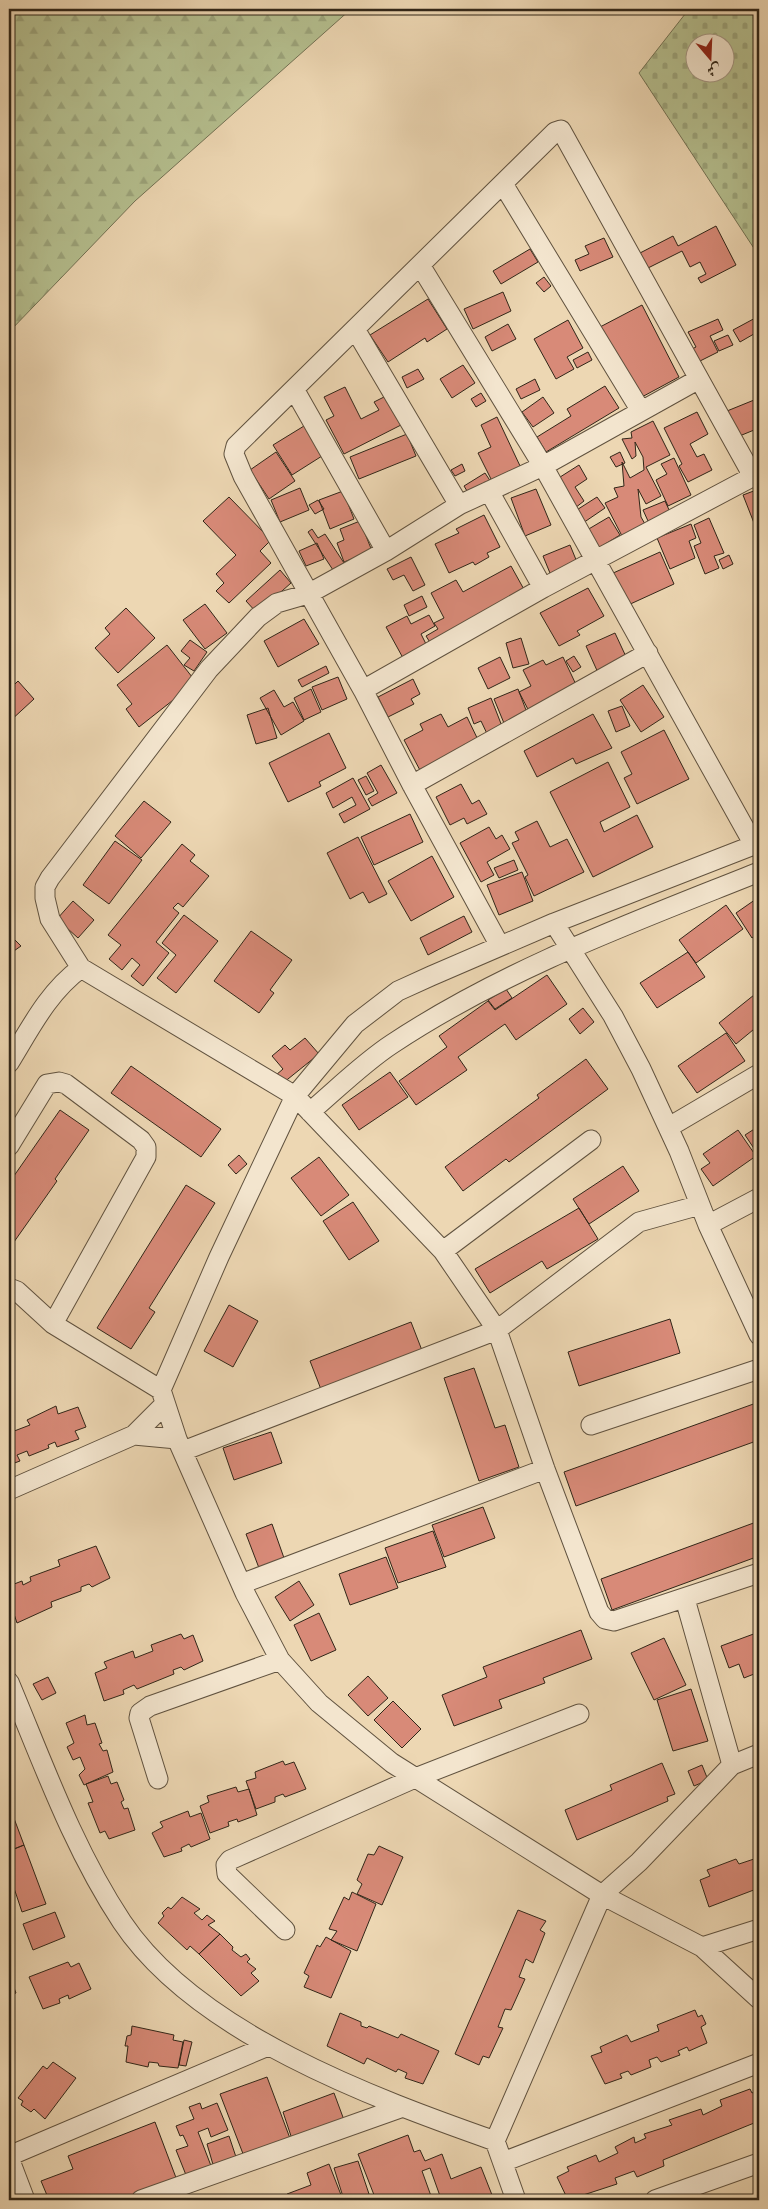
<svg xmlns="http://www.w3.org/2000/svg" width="768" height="2209" viewBox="0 0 768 2209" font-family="Vollkorn,Amiri,serif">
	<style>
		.forest { fill: url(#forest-firs); stroke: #737254 }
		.cemetery { fill: url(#cemetery-stones); stroke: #737254; fill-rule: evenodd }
		.building { fill: #d88a78; stroke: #312618 }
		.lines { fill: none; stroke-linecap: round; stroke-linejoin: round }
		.minor-casing { stroke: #60523f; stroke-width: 21 }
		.minor { stroke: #f3e5ce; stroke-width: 19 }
	</style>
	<defs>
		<pattern id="forest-firs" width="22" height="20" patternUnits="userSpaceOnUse" patternTransform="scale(1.25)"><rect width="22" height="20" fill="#b5bf8f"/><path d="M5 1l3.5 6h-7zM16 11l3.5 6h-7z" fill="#9ca47b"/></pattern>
		<pattern id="cemetery-stones" width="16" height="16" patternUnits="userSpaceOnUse" patternTransform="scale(1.25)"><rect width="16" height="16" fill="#b5bf8f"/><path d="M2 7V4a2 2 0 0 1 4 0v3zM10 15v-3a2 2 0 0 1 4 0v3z" fill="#9ca47b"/></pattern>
	</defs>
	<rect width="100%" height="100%" fill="#edd7b3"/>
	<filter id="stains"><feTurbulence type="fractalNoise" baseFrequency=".004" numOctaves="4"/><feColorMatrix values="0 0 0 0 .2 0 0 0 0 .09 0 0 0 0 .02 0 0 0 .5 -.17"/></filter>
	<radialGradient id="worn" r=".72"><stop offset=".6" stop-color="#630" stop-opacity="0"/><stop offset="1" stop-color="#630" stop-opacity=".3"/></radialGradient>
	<path class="forest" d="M9,9H351L135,201L9,332Z"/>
	<path class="cemetery" d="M689,9H759V256L639,73ZM696,42H726V72H696Z"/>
	<path class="building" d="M716,226L736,265L701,283L698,278L706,274L700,262L690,267L682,251L648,268L640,253L673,236L678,246Z
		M604,238L613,257L580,271L575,260L589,254L585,246Z
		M530,249L538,262L501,284L493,271Z
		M544,277L551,286L544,292L536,283Z
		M503,292L511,311L473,329L464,309Z
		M428,299L447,329L427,342L425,338L388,362L370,335Z
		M642,305L679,377L640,398L600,327Z
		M759,316V331L740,342L733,330Z
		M718,319L723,330L710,336L718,352L692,365L686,352L696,347L688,332Z
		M568,320L583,348L567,357L574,369L556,379L534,339Z
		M508,324L516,339L492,351L485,337Z
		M728,335L733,345L719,351L714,341Z
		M588,352L592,360L577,368L573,360Z
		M463,365L475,383L452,398L440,379Z
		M418,369L424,379L407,388L402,377Z
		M535,379L540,390L521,399L516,389Z
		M605,386L619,408L546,452L537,437L571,416L567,409Z
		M345,387L361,419L379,410L374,402L384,397L401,425L344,454L326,420L334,416L324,397Z
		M481,393L486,401L476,407L471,399Z
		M543,397L554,413L533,427L522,412Z
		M759,398V428L737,437L727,411Z
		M697,412L708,434L690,444L697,457L704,454L712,470L688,482L679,466L682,464L664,428Z
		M497,417L521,468L492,481L478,453L491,447L481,425Z
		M653,421L670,455L646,467L661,496L646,504L638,489L641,517L645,524L622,536L605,503L618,497L614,488L624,486L622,462L630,478L644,470L643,457L635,442L636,456L632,459L622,439L632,438L631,432Z
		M304,426L322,456L292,475L273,445Z
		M407,434L416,456L359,479L350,457Z
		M276,452L295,481L269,499L250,470Z
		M620,452L625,463L616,467L610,457Z
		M674,458L691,495L668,506L656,480L667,474L661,464Z
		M462,464L465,471L455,476L451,470Z
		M579,465L587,479L575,487L584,501L575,508L557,479Z
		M485,473L491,482L470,496L464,486Z
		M300,488L309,510L280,522L271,500Z
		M536,489L551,525L525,536L511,498Z
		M759,489V521L754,523L743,495Z
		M343,491L354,519L330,529L319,500Z
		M229,497L271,540L260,551L271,563L229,603L216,591L224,583L216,574L236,555L203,521Z
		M597,497L605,508L580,525L572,513Z
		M318,500L324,509L315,514L309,505Z
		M665,501L670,512L648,521L643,510Z
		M484,515L500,547L487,553L489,557L475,565L473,562L449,573L435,544L459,533L456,529Z
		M609,517L620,535L597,549L587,530Z
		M709,518L724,553L714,556L719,568L705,574L694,546L701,543L694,525Z
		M360,521L372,551L344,562L337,543L344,540L340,529Z
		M691,524L696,538L689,541L695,558L670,569L657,538Z
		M312,529L318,538L325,534L344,563L333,570L308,532Z
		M317,543L324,559L306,566L299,551Z
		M570,545L579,567L552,578L543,556Z
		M660,552L674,584L626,606L611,574Z
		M729,555L733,564L723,569L719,560Z
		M411,557L425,585L413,591L404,575L393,580L387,569Z
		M511,566L526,593L431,644L426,636L438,629L434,623L444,618L431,593L456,580L463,592Z
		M280,570L291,583L257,613L246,601Z
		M588,588L604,616L577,631L580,635L559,646L540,613Z
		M422,596L427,607L409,616L404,605Z
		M205,604L227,633L205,649L183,620Z
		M126,608L155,638L118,673L95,648L110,634L105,628Z
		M429,615L435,626L421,634L427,646L403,658L386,627L407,616L411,624Z
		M304,619L319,644L278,667L264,641Z
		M615,633L628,661L599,675L586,646Z
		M521,638L529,664L513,668L506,643Z
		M190,640L207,652L194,671L184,665L190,658L181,651Z
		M167,645L196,682L139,727L126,709L132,704L117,685Z
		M574,656L581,667L573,672L566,661Z
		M500,657L510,678L488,689L478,668Z
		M563,657L579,691L531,715L519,692L531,686L523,670L543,660L546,665Z
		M326,666L329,673L302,687L298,680Z
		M338,677L347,699L322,710L312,687Z
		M413,679L420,694L411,699L414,704L388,717L378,697Z
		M18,681L34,699L9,722V690Z
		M643,685L664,717L641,732L620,700Z
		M311,689L321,712L304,720L294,698Z
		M518,689L529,718L506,728L494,699Z
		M274,690L284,707L293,702L304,721L281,735L260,698Z
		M491,698L505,734L490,740L481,721L474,724L468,708Z
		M622,706L630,726L616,732L608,711Z
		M268,708L277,738L256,744L247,715Z
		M441,714L448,727L467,717L480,744L422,774L404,740L423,730L420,724Z
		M593,714L612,748L576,764L573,758L537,777L524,751Z
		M664,730L689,779L637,804L624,778L632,774L621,752Z
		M329,733L346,768L319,782L321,786L288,802L269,763Z
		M608,762L630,807L600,822L604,832L637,815L653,847L593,877L550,792Z
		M381,765L397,793L372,806L368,799L378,793L367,773Z
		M366,776L374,791L366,795L358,780Z
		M353,778L370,809L344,823L339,814L356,805L352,797L333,808L326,793Z
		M461,784L472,804L479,800L487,814L467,824L464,818L450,825L436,797Z
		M144,801L171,822L141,858L115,836Z
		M410,814L423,842L374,865L361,837Z
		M537,821L550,847L567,839L584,872L534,896L525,877L528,875L512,843L519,840L515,832Z
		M489,827L496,839L502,835L510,849L487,862L494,875L481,882L460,843Z
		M358,837L387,894L369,903L363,892L350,899L327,853Z
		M115,841L142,860L109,904L83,885Z
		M182,844L195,855L190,861L209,876L183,907L178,903L173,908L179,913L156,942L169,953L143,986L131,976L140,965L132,958L122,970L109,959L121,945L108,935Z
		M432,856L454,897L411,921L388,881Z
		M514,860L518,870L499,878L494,868Z
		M522,872L533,901L499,915L487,885Z
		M759,897V933L752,938L736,913Z
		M73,901L94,920L78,938L57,919Z
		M726,905L743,929L696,963L679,940Z
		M184,915L218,941L176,993L157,978L176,955L162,943Z
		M464,916L472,932L428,955L420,938Z
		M9,930L14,938L9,942Z
		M251,931L292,960L270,990L274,993L259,1013L214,981Z
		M14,939L21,946L11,953L9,950V943Z
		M688,952L705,977L657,1008L640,983Z
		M547,975L567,1004L516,1040L505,1024L458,1057L467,1070L416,1105L399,1081L447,1047L439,1036L488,1001L495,1010Z
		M506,989L512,998L495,1009L488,1000Z
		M759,991V1025L736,1044L719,1023Z
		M583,1008L594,1022L580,1034L569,1019Z
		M726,1033L745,1061L697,1093L678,1066Z
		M305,1038L319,1054L283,1083L276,1075L283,1069L272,1056L285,1045L290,1050Z
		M586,1059L608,1089L509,1162L506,1159L463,1191L445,1167L539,1098L537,1095Z
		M131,1066L221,1129L201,1157L111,1093Z
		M390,1072L408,1097L359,1130L342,1105Z
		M60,1110L89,1130L55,1179L57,1181L9,1249V1183Z
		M759,1126V1156L745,1135Z
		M738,1130L756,1156L713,1186L701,1169L710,1163L703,1154Z
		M239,1155L247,1164L236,1174L228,1165Z
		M319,1157L349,1195L321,1216L291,1178Z
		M623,1166L639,1191L589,1224L573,1199Z
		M186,1185L215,1203L149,1308L155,1312L131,1349L97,1328Z
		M353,1202L379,1241L349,1260L323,1221Z
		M579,1208L598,1239L547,1269L542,1261L490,1293L475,1269Z
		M229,1305L258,1321L233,1367L204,1351Z
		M670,1319L680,1353L579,1386L568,1352Z
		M411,1322L423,1353L322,1392L310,1361Z
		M474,1368L495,1428L505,1425L519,1467L479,1481L444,1378Z
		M759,1402V1440L576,1506L564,1472Z
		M56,1406L58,1414L78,1407L86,1427L75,1431L79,1439L57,1447L55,1442L48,1445L49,1448L29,1456L27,1451L17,1455L20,1461L9,1465V1433L30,1425L27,1420Z
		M271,1432L282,1463L234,1480L223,1448Z
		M483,1507L495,1538L444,1557L432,1525Z
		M759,1521V1556L612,1610L601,1579Z
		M272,1524L284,1558L259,1568L246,1534Z
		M433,1531L446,1567L398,1583L385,1548Z
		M96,1546L110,1578L92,1587L89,1584L81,1587V1591L51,1602L52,1607L17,1623L14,1614L10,1616L9,1586L22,1581L23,1585L31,1581L30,1577L60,1566L58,1560Z
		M386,1557L398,1588L350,1605L339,1574Z
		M299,1581L314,1605L290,1621L275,1597Z
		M319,1613L336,1650L311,1661L294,1625Z
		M581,1630L592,1659L543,1678L545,1683L499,1700L502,1708L454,1726L442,1695L487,1677L483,1667Z
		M759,1632V1672L744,1678L739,1664L729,1668L721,1646Z
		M181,1634L184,1639L193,1635L203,1661L184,1670L181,1667L173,1670L174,1674L137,1689L134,1685L123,1690L124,1694L104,1701L95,1673L107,1668L104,1662L133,1651L135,1658L153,1651L151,1645Z
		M664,1638L686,1685L654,1700L631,1653Z
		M368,1676L388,1698L368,1716L348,1695Z
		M48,1677L56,1693L42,1700L33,1684Z
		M691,1689L708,1741L673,1751L657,1700Z
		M393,1701L421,1729L402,1748L374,1720Z
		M85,1715L87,1725L95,1723L102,1743L99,1744L103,1751L107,1750L113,1772L84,1785L79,1775L85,1769L80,1757L73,1760L67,1747L74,1743L66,1723Z
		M283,1761L285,1765L294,1762L306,1789L285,1797L283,1794L275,1797V1802L256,1809L246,1781L256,1778L255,1772Z
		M662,1763L675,1794L667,1797L668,1801L577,1840L565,1810L612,1790L610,1785Z
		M702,1765L708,1780L694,1786L688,1771Z
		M108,1776L111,1784L117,1782L124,1800L121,1802L124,1809L128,1808L135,1830L109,1839L105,1831L100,1833L88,1803L93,1802L86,1784Z
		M236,1787L238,1792L249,1789L257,1815L238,1822L237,1819L228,1822L229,1826L210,1833L200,1806L209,1802L207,1796Z
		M9,1805L24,1845L9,1851Z
		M188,1811L190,1817L201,1813L210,1839L191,1847L189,1844L181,1848L182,1851L164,1857L152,1833L163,1827L160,1822Z
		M24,1845L46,1904L22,1912L9,1873V1851Z
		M379,1846L403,1857L382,1905L357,1894L362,1884L357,1880L368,1854L374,1855Z
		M759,1850V1888L709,1907L700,1880L710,1876L707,1870L736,1859L739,1864L757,1858L755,1852Z
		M352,1892L376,1904L357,1951L331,1940L337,1931L329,1929L344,1897L349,1900Z
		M182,1897L200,1909L194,1913L202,1920L207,1915L215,1921L208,1925L220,1934L199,1954L190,1946L187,1950L158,1923L164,1916L162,1913L168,1907L171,1909Z
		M518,1910L546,1921L540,1930L545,1933L533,1963L526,1959L519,1977L525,1979L511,2010L505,2009L498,2027L503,2028L489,2058L483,2056L479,2065L455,2054Z
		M55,1912L65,1937L33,1950L23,1924Z
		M220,1934L233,1947L232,1950L241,1957L246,1954L250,1959L247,1962L256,1969L251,1973L259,1981L241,1996L199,1954Z
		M326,1937L351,1951L331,1998L304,1987L309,1976L304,1973L317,1945L320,1947Z
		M68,1962L71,1967L79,1963L91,1989L69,1999L68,1995L59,1999L60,2003L43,2009L29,1977Z
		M9,1975L16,1993L9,1996Z
		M695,2010L698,2017L702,2015L706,2024L701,2027L707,2043L689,2051L687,2047L678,2051L680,2055L661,2062L657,2057L649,2060L651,2067L631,2075L628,2071L620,2074L622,2078L605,2084L591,2056L602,2052L600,2047L627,2035L631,2042L659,2031L657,2025Z
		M340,2013L361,2022V2026L367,2028L369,2026L398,2038L401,2034L439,2051L423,2084L405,2078L407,2073L398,2069L396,2072L367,2058L364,2064L327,2046Z
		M132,2026L174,2035L173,2040L183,2042L178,2068L159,2066L158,2063L149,2062L148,2067L126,2062L128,2046H125L127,2036L131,2035Z
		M184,2040L192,2042L186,2066L179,2065Z
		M53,2062L76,2078L45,2119L34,2109L31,2112L21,2105L23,2101L18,2098L43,2066L47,2069Z
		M267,2077L291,2141L245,2159L220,2094Z
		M750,2089L752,2093L759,2090V2121L663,2160L664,2166L637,2177L634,2171L615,2178L617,2184L568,2200L557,2177L569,2171L567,2167L596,2155L599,2162L618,2153L615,2147L634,2137L635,2143L646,2138L644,2134L672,2125L669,2120L701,2109L703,2115L722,2106L720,2100Z
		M334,2093L344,2120L292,2139L283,2112Z
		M200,2103L202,2109L217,2103L228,2130L211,2137L208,2128L198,2132L213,2171L188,2180L176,2150L188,2146L183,2135L180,2136L176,2126L194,2119L189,2107Z
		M155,2122L178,2183L131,2200H49L41,2181L73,2169L68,2156Z
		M408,2135L414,2152L420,2150L425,2161L442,2154L451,2179L481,2167L494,2200H434V2198L440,2196L430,2168L422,2171L431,2196L420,2200H376L358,2154Z
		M229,2136L237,2160L214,2168L207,2144Z
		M358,2161L371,2200H344L334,2168Z
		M329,2164L343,2200H289L287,2194L311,2185L307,2173Z"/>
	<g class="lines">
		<defs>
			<path id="minor" d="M503,184L641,411
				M420,265L543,466L754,845
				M355,329L459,505
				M699,379L543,466L459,505L386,551L308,594L277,603L258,617L209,669L50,878L45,887V898L50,919L81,968L295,1096L443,1251L497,1330L545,1469L599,1612L605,1619L614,1621L759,1573
				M294,389L386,551
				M489,491L543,588
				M363,690L543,588L750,478L749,469L561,130L555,132L236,446L234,454L243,476L363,690L412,785L500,946
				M412,785L648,653
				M759,843L554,923L431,976L398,991L355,1024L295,1096L219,1257L161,1390L177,1439L245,1593L280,1660L319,1703L392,1763L602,1895L702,1947L759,1999
				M554,923L613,1016L641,1069L679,1151L708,1225L759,1335
				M9,1063C30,1029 48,992 81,968
				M310,1112C336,1090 363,1063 392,1044C505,969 634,922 759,872
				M669,1127L759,1074
				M9,1146L47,1084L59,1082L66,1084L141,1140L146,1147V1157L53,1324
				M708,1225L759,1198
				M443,1251L591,1140
				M9,1288L17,1291L53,1324L161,1390
				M591,1425L759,1369
				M134,1435L165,1404
				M183,1451L497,1330L639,1222L700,1205
				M9,1490L134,1435L177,1439
				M241,1584L545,1469
				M685,1599L732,1765
				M9,1682C43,1763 73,1848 122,1922C196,2033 373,2098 495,2141
				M158,1779L139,1718L140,1713L150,1706L280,1660
				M285,1930L227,1874L226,1865L230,1860L415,1778L579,1714
				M702,1947L759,1929
				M9,2156L268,2046
				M9,2158L25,2200
				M503,2162L759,2063
				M141,2200L400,2108
				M516,2200L495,2141L602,1895L639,1862L732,1765L759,1754
				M655,2200L759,2163"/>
		</defs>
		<use href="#minor" class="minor-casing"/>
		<use href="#minor" class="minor"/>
	</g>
	<rect width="768" height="2209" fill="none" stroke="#edd7b3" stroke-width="30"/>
	<rect x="10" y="10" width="748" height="2189" fill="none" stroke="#312618" stroke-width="2.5"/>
	<rect x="15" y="15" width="738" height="2179" fill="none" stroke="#312618"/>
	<g transform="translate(710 58) rotate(161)"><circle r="24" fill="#f3e5ce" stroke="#a59985"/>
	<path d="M0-4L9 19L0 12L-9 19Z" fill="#8f2418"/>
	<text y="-8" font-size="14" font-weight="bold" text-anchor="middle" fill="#312618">ش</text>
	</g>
	<rect width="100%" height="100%" filter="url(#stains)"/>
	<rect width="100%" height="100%" fill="url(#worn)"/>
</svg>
